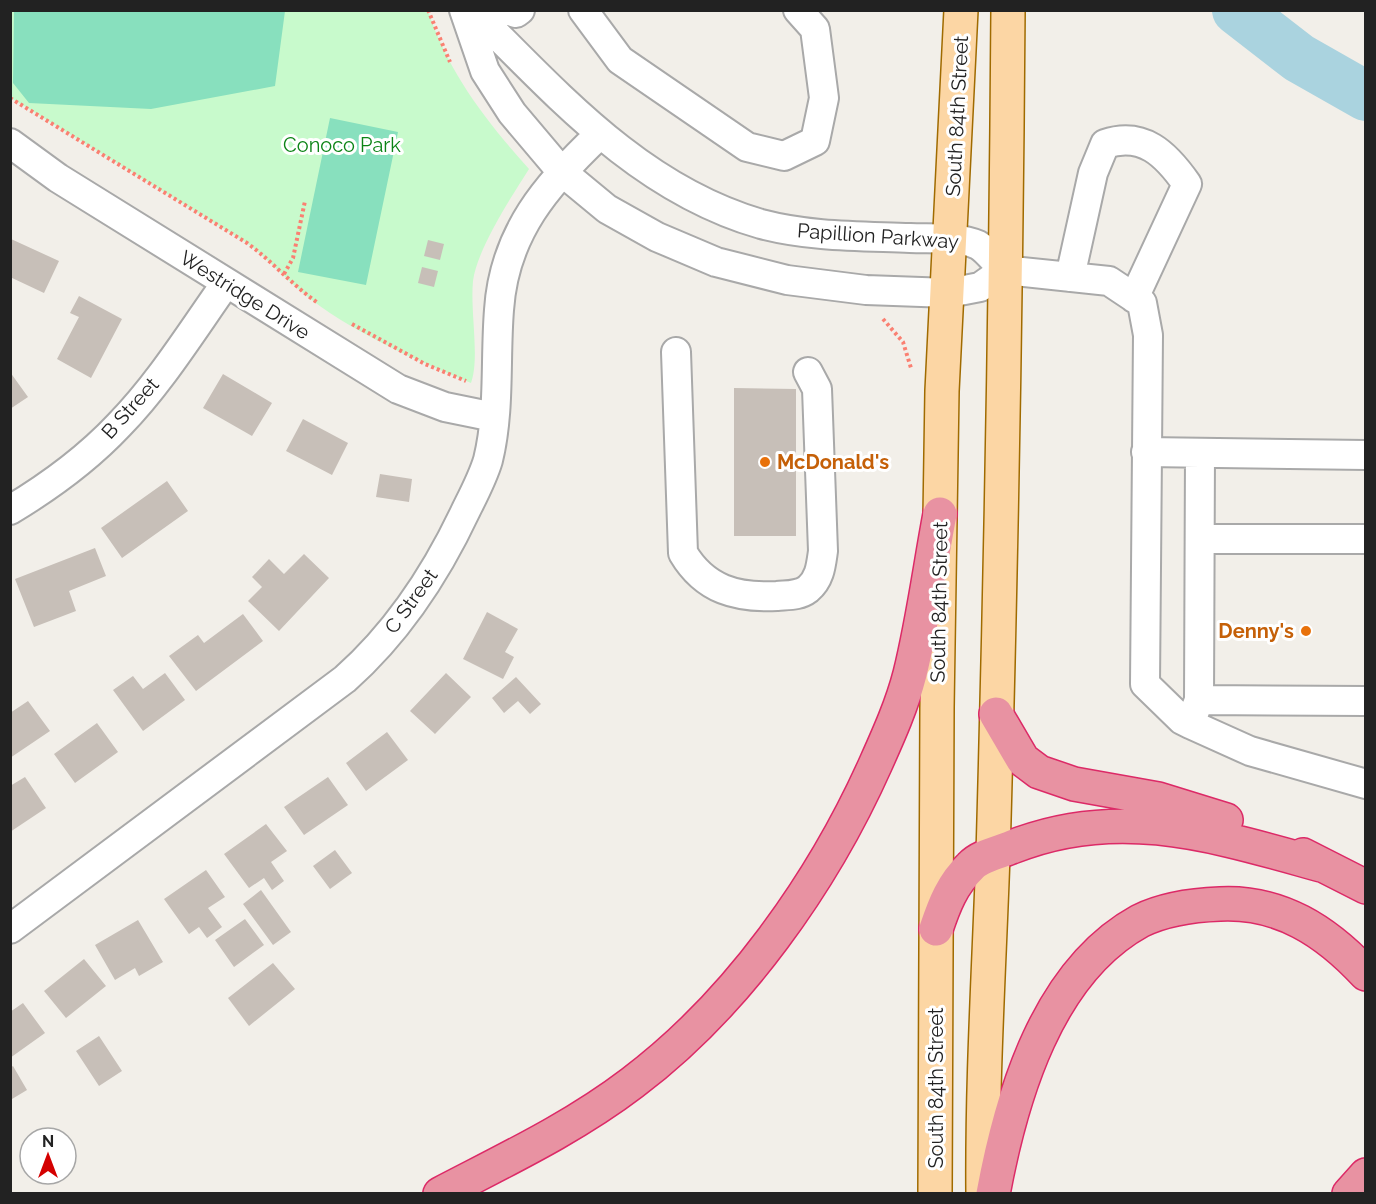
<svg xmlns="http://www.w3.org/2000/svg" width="1376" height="1204" viewBox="0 0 1376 1204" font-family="Raleway,sans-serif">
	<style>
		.park { fill: #c8facc }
		.pitch { fill: #88e0be }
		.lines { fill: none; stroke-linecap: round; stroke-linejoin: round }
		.river { stroke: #aad3df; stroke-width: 50 }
		.building { fill: #c7bfb8 }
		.minor-casing { stroke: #a9a9a9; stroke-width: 32 }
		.major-casing { stroke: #a06b00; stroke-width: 36 }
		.highway-casing { stroke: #dc2a67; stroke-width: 36 }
		.path { stroke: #fa8072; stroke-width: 4; stroke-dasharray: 3 3; stroke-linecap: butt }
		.minor { stroke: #fff; stroke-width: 28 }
		.major { stroke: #fcd6a4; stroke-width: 33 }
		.highway { stroke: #e892a2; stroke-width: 33 }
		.food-dot { fill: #e8710a; stroke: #fff; stroke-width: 2 }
		.labels { text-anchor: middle; stroke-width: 6; stroke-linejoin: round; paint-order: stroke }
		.street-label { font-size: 20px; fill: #222; stroke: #fff }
		.park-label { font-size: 20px; fill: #0c8416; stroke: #fff }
		.food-label { font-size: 20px; font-weight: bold; fill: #c56008; stroke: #fff; text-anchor: start }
	</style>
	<rect width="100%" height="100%" fill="#f2efe9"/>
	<path class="park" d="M10,11H428C448,72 486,121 529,169C512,196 477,249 473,281C470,312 480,358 471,383C416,360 348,331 302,292C283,276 267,258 247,243L11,98Z"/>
	<path class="pitch" d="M14,11H285L275,86L151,109L29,103L13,83Z
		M330,118L398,132L366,285L298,272Z"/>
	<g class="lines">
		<path class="river" d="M1237,10L1299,58L1366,96"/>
	</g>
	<path class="building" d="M11,239L59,261L44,293L10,277Z
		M428,240L444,244L440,260L424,256Z
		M422,267L438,271L434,287L418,283Z
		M79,296L122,319L91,378L57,359L79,317L70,313Z
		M10,372L28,397L10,409Z
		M223,374L272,403L252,436L203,408Z
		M734,388L796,389V536H734Z
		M303,419L348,443L332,475L286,451Z
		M380,474L412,479L409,502L376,497Z
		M167,481L188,511L122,558L101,528Z
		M95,548L106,576L69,591L76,611L34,627L15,579Z
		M304,554L329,578L279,631L248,601L262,587L252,577L269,559L284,574Z
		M487,612L518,629L505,652L514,657L503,679L463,659Z
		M243,614L263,641L196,691L169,656L198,635L204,643Z
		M165,673L185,700L143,731L113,690L133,676L143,689Z
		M446,673L471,697L435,734L410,711Z
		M516,677L541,704L530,714L518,701L504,713L492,698Z
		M28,701L50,731L10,758V713Z
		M97,723L118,752L75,783L54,754Z
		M387,732L408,760L366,791L346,763Z
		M25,777L46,808L10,832V786Z
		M328,777L348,805L304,835L284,807Z
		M266,824L287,851L271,862L284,881L272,890L264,878L249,888L224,854Z
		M335,850L352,873L330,889L313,866Z
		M206,870L225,897L208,908L222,927L207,938L199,927L189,934L164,899Z
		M261,890L291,932L273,945L243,904Z
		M245,919L264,945L234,967L215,940Z
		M138,920L163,962L139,976L135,968L115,980L95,945Z
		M84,959L106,986L66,1018L44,991Z
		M273,963L295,989L249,1026L228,998Z
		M23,1003L45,1033L10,1058V1012Z
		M99,1036L122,1071L99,1086L76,1051Z
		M13,1066L27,1090L12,1099L10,1068Z"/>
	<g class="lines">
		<defs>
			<path id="minor" d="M464,10L485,71L512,113L561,171L607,209L657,237L716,262L787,280L866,290L949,293L980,287L1004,270
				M472,10C559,96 640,189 761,224C810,237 860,236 910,238C930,239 959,236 978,245C987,250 996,263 1004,270
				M506,10L516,13L520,10
				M583,10L620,60L747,147L784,156L815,141L824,98L815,29L798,10
				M10,143L58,178L398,389L445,407L494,417
				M1004,270L1109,281L1142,303L1148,335L1145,684L1182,720L1190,724L1250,751L1366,784
				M1070,277L1093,173L1105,144C1143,131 1166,154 1187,184L1134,298
				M676,352L683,553C705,590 737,598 777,596C788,595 799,596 808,589C820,579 821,565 823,551L817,389L808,372
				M1146,452L1366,455
				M10,510C50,486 87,459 119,425C160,383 192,331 226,283
				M1200,539H1366
				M1199,700L1366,701
				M1190,724L1199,700L1200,453
				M10,929L345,679C398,632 436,574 466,510C474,494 483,477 488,460C500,411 495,360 499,310C504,233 547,184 600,134"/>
			<path id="major" d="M935,1194L937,708L942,391L961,10
				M983,1194C982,1080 989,968 993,855C1001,574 1006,292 1008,10"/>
			<path id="highway" d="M996,714L1023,760L1039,772L1074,784L1158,799L1226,820
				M1303,855L1366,887
				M936,929C944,905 952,884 971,866C980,856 1000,852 1012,847C1119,804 1216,836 1321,865
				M440,1194C505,1160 573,1128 632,1083C737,1004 823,882 876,763C889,734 902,705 910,674C923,622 930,567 940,514
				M993,1194C1011,1097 1047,972 1140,921C1164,909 1194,905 1220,904C1280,901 1326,931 1366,974
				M1349,1194L1366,1175"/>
		</defs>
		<use href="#minor" class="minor-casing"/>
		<use href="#major" class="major-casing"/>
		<use href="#highway" class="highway-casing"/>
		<path class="path" d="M428,10L450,62
			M10,98L247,243C272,261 292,285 318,303
			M284,274L293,258L305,201
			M883,319L903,342L911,368
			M352,324L425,364L466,381"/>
		<use href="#minor" class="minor"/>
		<use href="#major" class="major"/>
		<use href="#highway" class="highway"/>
	</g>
	<g class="food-dot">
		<circle cx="765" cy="462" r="6"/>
		<circle cx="1306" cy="631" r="6"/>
	</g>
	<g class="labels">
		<g class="street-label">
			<text transform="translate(957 116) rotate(-87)" y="7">South 84th Street</text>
			<text transform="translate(878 236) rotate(4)" y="7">Papillion Parkway</text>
			<text transform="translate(245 295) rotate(32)" y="7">Westridge Drive</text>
			<text transform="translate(130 408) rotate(-48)" y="7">B Street</text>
			<text transform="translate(411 601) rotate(-54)" y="7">C Street</text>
			<text transform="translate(939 602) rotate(-89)" y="7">South 84th Street</text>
			<text transform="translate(936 1088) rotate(-90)" y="7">South 84th Street</text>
		</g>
		<g class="park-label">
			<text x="342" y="152">Conoco Park</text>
		</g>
		<g class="food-label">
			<text x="777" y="469">McDonald's</text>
			<text x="1294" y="638" text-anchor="end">Denny's</text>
		</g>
	</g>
	<rect width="1376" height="1204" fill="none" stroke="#222222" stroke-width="24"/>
	<g transform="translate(48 1156)"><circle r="28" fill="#ffffff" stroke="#a7a7a7" stroke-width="1.5"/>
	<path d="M0-4.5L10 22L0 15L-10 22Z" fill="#d40000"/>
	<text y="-9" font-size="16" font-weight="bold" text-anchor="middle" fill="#222222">N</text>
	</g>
</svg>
